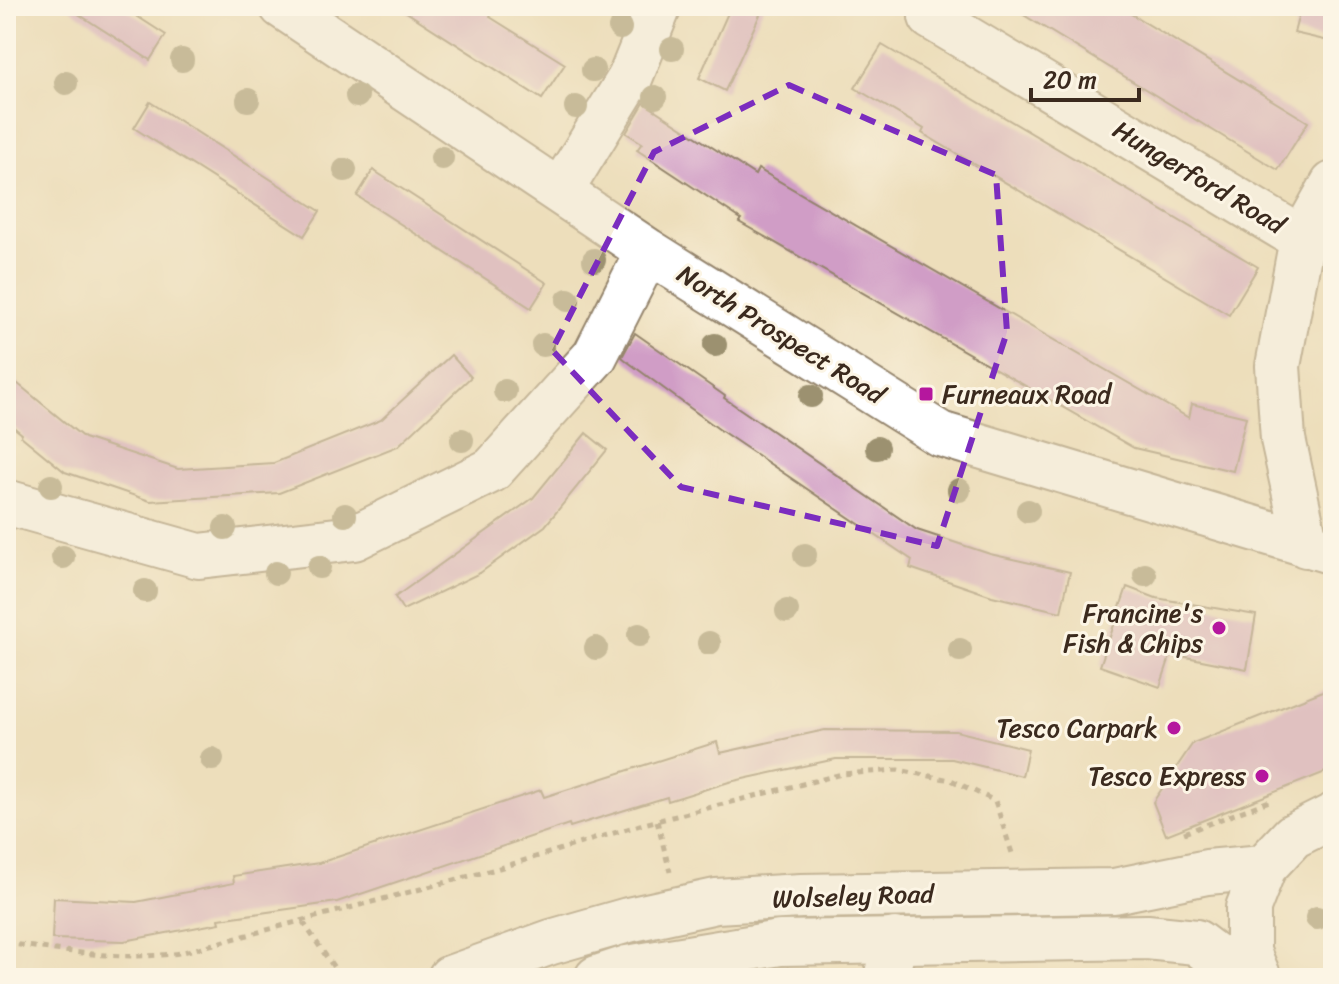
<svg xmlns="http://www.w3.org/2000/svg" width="1339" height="984" viewBox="0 0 1339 984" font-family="Sriracha,sans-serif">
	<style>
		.building { fill: #d09dc6 }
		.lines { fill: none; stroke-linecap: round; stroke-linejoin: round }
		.minor-casing { stroke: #94846c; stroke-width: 48 }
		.major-casing { stroke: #94846c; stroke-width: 48 }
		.path { stroke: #94846c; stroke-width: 5; stroke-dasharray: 6 6; stroke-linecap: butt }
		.minor { stroke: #fff; stroke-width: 44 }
		.major { stroke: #fff; stroke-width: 44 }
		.tree { fill: #9c9170 }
		.marked { fill: none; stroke: #7b2cbf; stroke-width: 6; stroke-dasharray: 16 10; stroke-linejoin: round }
		.poi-dot { fill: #b5179e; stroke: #fcf5e5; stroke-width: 3 }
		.labels { text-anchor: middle; stroke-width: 6; stroke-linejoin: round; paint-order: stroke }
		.street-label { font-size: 26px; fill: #3b2a1e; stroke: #fcf5e5 }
		.poi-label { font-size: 26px; fill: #3b2a1e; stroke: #fcf5e5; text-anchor: end }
	</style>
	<rect width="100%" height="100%" fill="#fcf5e5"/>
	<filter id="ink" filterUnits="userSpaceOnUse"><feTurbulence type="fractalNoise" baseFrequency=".0125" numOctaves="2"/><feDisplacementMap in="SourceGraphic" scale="16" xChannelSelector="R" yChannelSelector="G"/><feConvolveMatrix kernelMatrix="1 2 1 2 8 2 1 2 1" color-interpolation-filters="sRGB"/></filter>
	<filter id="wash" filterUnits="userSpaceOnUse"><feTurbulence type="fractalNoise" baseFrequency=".006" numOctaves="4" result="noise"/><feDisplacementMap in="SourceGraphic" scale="32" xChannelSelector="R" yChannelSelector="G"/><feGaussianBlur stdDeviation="1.8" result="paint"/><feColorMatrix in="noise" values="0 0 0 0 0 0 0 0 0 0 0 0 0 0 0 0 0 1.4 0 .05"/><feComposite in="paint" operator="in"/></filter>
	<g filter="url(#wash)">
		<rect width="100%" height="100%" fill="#eddebb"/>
		<g id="blocks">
			<path class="building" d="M66,6H121L166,35L150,60Z
				M397,6H496L490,17L565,64L542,99Z
				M731,6H764L725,91L699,78Z
				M1009,6H1118L1308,122L1278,170Z
				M1301,6H1333V42L1294,33Z
				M882,45L1258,267L1229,315L922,133L924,129L855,88Z
				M150,102L320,211L304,236L134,128Z
				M644,103L755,175L758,169L1189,418L1192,404L1246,417L1233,471L1134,448L739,222L741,219L637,150L642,143L626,133Z
				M373,170L547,283L531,308L357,196Z
				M635,333L725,396L724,398L917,530L990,554L1070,572L1061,612L992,596L910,568L912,560L720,430L628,362L622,357Z
				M451,355L471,377L398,446L279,493L150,501L65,472L21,436L22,434L6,421V374L84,438L178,469L274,463L381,420Z
				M586,433L607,450L545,526L480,573L403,610L395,597L533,498Z
				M1127,587L1156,598L1256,615L1247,669L1171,654L1160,687L1100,666Z
				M1333,687V769L1166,835L1153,802L1193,743Z
				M825,730L956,731L1028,749L1022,776L952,759H836L729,782L668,801L667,797L570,827L569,824L337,902L219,919L220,923L124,941L52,939L54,898L136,902L234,883L233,876L319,863L541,790L544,797L717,742L720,753Z"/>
		</g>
	</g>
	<g filter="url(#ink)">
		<use href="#blocks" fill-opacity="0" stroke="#94846c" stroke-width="2"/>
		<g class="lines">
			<defs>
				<path id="minor" d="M282,6L648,251L940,434L1333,552
					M931,17L1302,239
					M560,192L630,78L659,6
					M6,502L199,556L354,538L492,470L595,356L648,251
					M1306,545L1283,439L1278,366L1302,239L1333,184
					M886,978L895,940"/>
				<path id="major" d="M450,978L551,942L628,920L716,901L801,896L1114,891L1207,872L1264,867
					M597,978L627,968L780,943L1147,937L1196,942L1244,978
					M1259,978L1248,952V908L1264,867L1293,836L1333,816"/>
			</defs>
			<use href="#minor" class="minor-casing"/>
			<use href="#major" class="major-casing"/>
			<path class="path" d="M657,821L670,872
				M1184,833L1272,800
				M303,922L341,978
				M6,943C63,951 122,961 180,953L496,869L640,825L842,774L898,770L951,780L995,801L1012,853"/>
			<use href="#minor" class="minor"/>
			<use href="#major" class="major"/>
		</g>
		<g class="tree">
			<circle cx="620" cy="28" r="12"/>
			<circle cx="672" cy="49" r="12"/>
			<circle cx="182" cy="60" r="12"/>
			<circle cx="593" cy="70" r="12"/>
			<circle cx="66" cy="83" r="12"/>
			<circle cx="357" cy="96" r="12"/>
			<circle cx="655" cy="97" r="12"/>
			<circle cx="248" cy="100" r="12"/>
			<circle cx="576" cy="107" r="12"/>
			<circle cx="442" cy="158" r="12"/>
			<circle cx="345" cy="170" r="12"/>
			<circle cx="594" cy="260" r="12"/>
			<circle cx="568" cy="300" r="12"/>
			<circle cx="543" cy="345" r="12"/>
			<circle cx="715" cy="345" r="12"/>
			<circle cx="505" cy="391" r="12"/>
			<circle cx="811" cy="396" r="12"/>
			<circle cx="462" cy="440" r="12"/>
			<circle cx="877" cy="448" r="12"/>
			<circle cx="51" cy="486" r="12"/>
			<circle cx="959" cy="490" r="12"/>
			<circle cx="1028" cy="511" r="12"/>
			<circle cx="345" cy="515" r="12"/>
			<circle cx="225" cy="528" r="12"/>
			<circle cx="805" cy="555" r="12"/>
			<circle cx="63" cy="557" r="12"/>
			<circle cx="319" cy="567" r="12"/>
			<circle cx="276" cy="573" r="12"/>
			<circle cx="1145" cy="575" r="12"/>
			<circle cx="145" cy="591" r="12"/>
			<circle cx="787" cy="611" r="12"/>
			<circle cx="639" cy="635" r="12"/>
			<circle cx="709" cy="643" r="12"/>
			<circle cx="596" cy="648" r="12"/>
			<circle cx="960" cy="650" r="12"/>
			<circle cx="212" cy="759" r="12"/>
			<circle cx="1317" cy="918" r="12"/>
		</g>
	</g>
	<path d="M0 0H1339V984H0ZM789,85L996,175L1007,332L937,546L681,487L552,350L654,152Z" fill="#eddebb" fill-opacity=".55" fill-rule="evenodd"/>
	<path class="marked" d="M789,85L996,175L1007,332L937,546L681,487L552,350L654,152Z"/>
	<g class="poi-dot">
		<rect x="918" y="386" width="16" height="16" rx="4"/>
		<circle cx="1219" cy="628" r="8"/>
		<circle cx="1174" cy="728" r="8"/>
		<circle cx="1262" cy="776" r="8"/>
	</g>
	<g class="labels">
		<g class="street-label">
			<text transform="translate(1199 177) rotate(31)" y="9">Hungerford Road</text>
			<text transform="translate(781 334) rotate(32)" y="9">North Prospect Road</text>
			<text transform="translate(853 896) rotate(-2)" y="9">Wolseley Road</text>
		</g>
		<g class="poi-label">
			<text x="942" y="403" text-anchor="start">Furneaux Road</text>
			<text x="1203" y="622">Francine's<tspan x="1203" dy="30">Fish &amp; Chips</tspan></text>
			<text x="1158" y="737">Tesco Carpark</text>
			<text x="1246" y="785">Tesco Express</text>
		</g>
	</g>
	<rect width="1339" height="984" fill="none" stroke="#fcf5e5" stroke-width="32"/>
	<path d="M1031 88v12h108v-12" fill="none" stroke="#3b2a1e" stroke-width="4"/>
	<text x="1043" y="88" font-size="24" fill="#3b2a1e" stroke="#fcf5e5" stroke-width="6" paint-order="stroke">20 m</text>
</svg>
